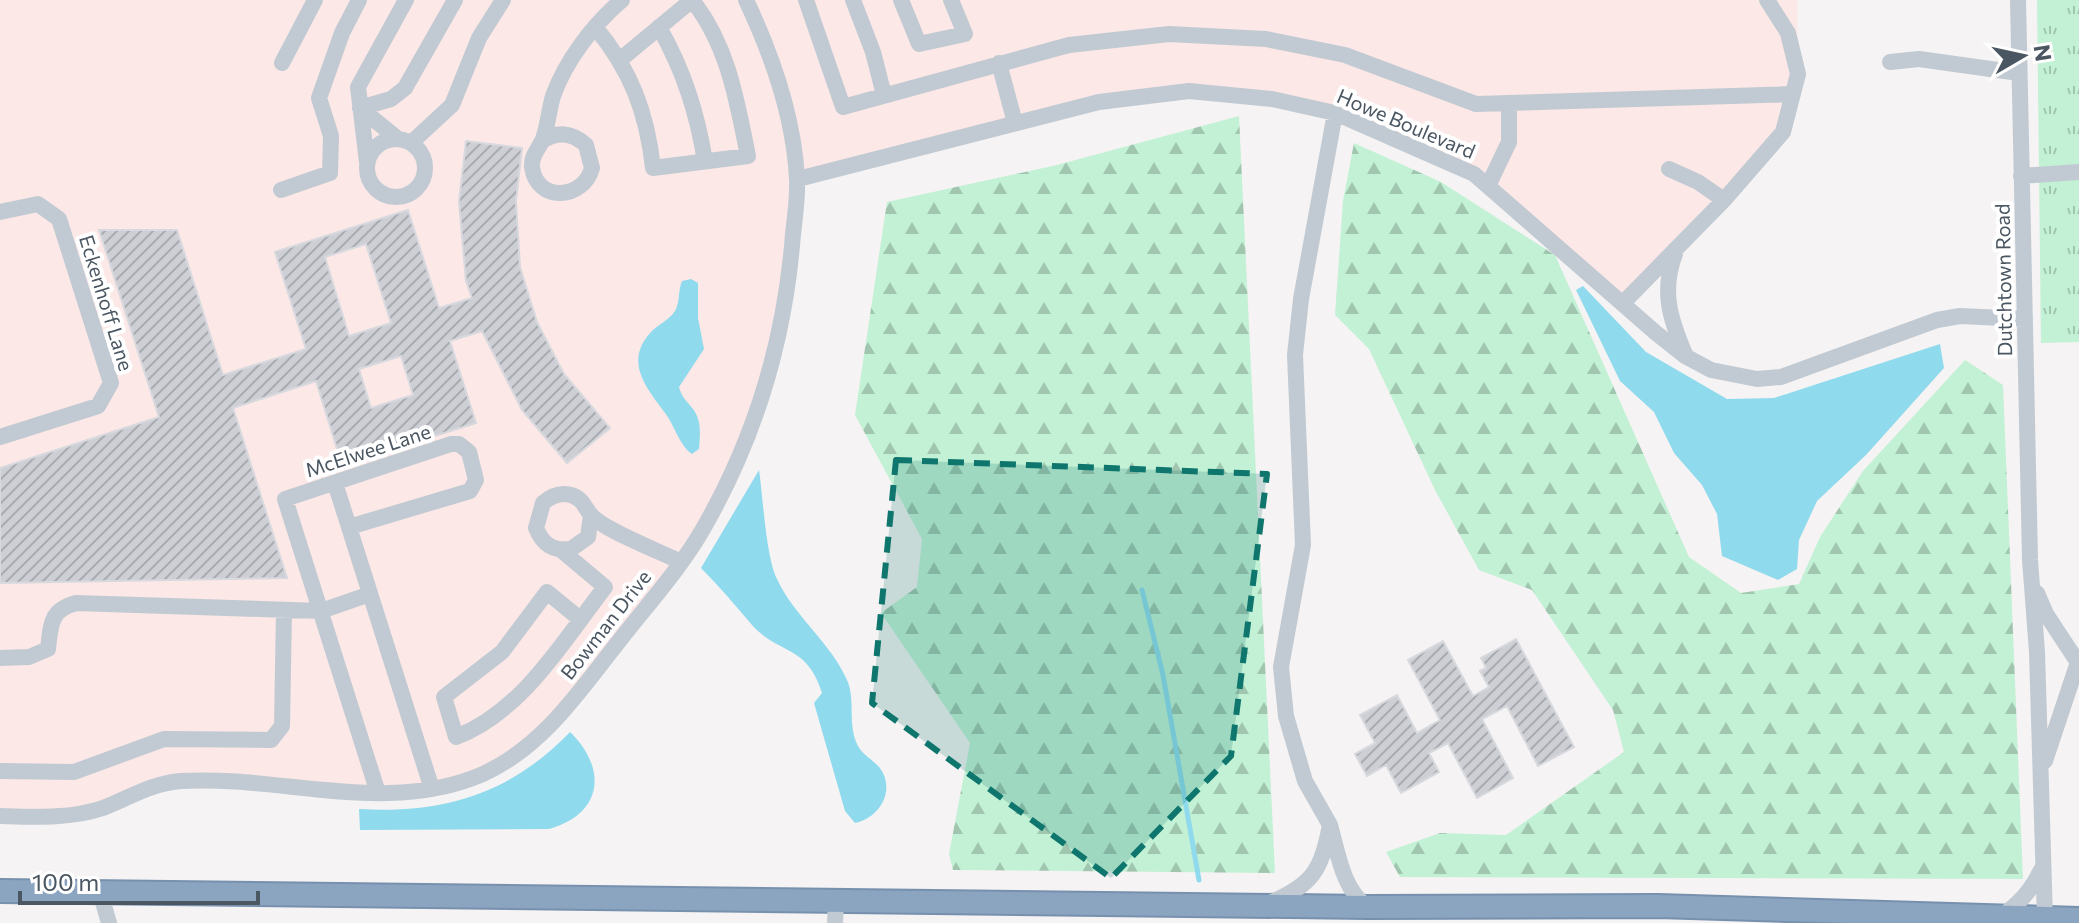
<svg xmlns="http://www.w3.org/2000/svg" width="2079" height="923" viewBox="0 0 2079 923" font-family="Commissioner,sans-serif">
	<style>
		.medical { fill: #fce8e6 }
		.forest { fill: url(#forest-firs) }
		.park { fill: url(#park-tufts) }
		.water { fill: #90daee }
		.lines { fill: none; stroke-linecap: round; stroke-linejoin: round }
		.stream { stroke: #90daee; stroke-width: 5 }
		.building { fill: url(#building-hatch); stroke: #d7d9de; stroke-width: 2; fill-rule: evenodd }
		.highway-casing { stroke: #7690ad; stroke-width: 26 }
		.minor { stroke: #c1cad2; stroke-width: 16 }
		.highway { stroke: #8ba5c1; stroke-width: 22 }
		.marked { fill: #0f766e; fill-opacity: 0.2; stroke: #0f766e; stroke-width: 6; stroke-dasharray: 16 10; stroke-linejoin: round }
		.labels { text-anchor: middle; stroke-width: 8; stroke-linejoin: round; paint-order: stroke }
		.street-label { font-size: 20px; fill: #4a5661; stroke: #fff }
	</style>
	<defs>
		<pattern id="forest-firs" width="22" height="20" patternUnits="userSpaceOnUse" patternTransform="scale(2)"><rect width="22" height="20" fill="#c3f1d5"/><path d="M5 1l3.5 6h-7zM16 11l3.5 6h-7z" fill="#a0c6b0"/></pattern>
		<pattern id="park-tufts" width="24" height="20" patternUnits="userSpaceOnUse" patternTransform="scale(2)"><rect width="24" height="20" fill="#c3f1d5"/><path d="M3 7l-1-3M5 7V3M7 7l1-3M15 17l-1-3M17 17v-4M19 17l1-3" fill="none" stroke="#a0c6b0"/></pattern>
		<pattern id="building-hatch" width="6" height="6" patternUnits="userSpaceOnUse" patternTransform="scale(2)"><rect width="6" height="6" fill="#cdcfd5"/><path d="M-1 1l2-2M0 6l6-6M5 7l2-2" fill="none" stroke="#a8abb0"/></pattern>
	</defs>
	<rect width="100%" height="100%" fill="#f5f3f3"/>
	<path class="medical" d="M0,0H1797L1798,74L1788,120L1623,303L1474,174L1335,113L1189,91L1099,102L798,179L781,332L702,531L518,754L432,789L184,781L104,808L0,816Z"/>
	<path class="forest" d="M1239,116L1275,873L953,870L949,854L970,743L881,613L917,587L922,539L855,415L887,202L1057,165Z
		M1354,143L1441,182L1555,255L1689,557L1741,593L1799,584L1820,537L1863,471L1965,360L2003,385L2023,879L1400,877L1386,852L1440,833L1506,835L1624,752L1613,710L1532,590L1479,570L1435,490L1369,349L1335,315L1343,201Z"/>
	<path class="park" d="M2037,0H2079V342L2041,343Z"/>
	<path class="water" d="M691,279L698,283V318L704,349L679,387C682,398 686,400 693,409C702,421 700,435 699,449L692,454C679,445 675,426 665,413C646,387 623,361 652,331C659,324 669,320 675,311C680,303 678,290 682,281Z
		M1583,286L1646,352L1727,399L1774,398L1940,344L1944,368L1866,455L1817,501L1799,540L1797,569L1778,580L1722,556L1717,514L1702,485L1674,453L1654,412L1620,381L1576,290Z
		M759,470C763,497 766,557 777,579C794,616 831,643 847,680C856,700 847,725 858,746C864,757 878,762 883,773C894,796 876,819 855,823L845,811L814,703L822,693C807,644 779,655 752,625C735,605 719,586 701,568Z
		M570,732C607,768 604,813 549,829L360,830L359,809C444,814 510,794 570,732Z"/>
	<g class="lines">
		<path class="stream" d="M1142,590L1163,675L1199,880"/>
	</g>
	<path class="building" d="M466,141L522,148L516,201L520,267L537,322L564,374L610,428L567,463L522,410L482,331L450,341L476,423L342,465L316,381L233,408L287,578L0,583V468L159,417L99,230H177L223,375L306,349L275,252L408,210L439,308L472,298L466,281L459,202ZM366,244L391,323L349,336L325,257ZM401,356L413,395L371,408L359,369Z
		M1516,639L1574,747L1538,766L1507,706L1482,719L1513,778L1477,798L1448,743L1429,753L1439,772L1401,793L1386,765L1367,776L1355,754L1375,743L1360,715L1397,695L1417,733L1440,720L1408,660L1443,641L1473,696L1489,687L1480,671L1486,668L1481,658Z"/>
	<g class="lines">
		<defs>
			<path id="highway" d="M0,891L1368,907L1658,906L2079,919"/>
		</defs>
		<use href="#highway" class="highway-casing"/>
		<path class="minor" d="M806,0L843,107L1069,45L1169,34L1266,39L1345,55L1476,104L1793,94
			M853,0L873,52L884,95
			M901,0L919,44L965,34L951,0
			M2018,0L2030,560L2037,652L2045,919L2041,923
			M595,27C631,70 647,113 653,168L748,156C737,101 728,45 692,0L621,59
			M659,27C684,71 697,113 705,161
			M1890,62L1919,59L2019,73
			M282,63L315,0
			M999,63L1015,123
			M360,108L391,99L405,88L455,0
			M360,108L398,139
			M367 168a29 29 0 1 1 58 0a29 29 0 1 1-58 0Z
			M542,141C557,131 572,132 586,145L592,168C584,199 537,204 532,167C531,155 539,149 543,139C548,125 549,110 553,96C566,60 593,25 622,0
			M411,143L452,105L479,38L503,0
			M367,162L358,87L406,0
			M1669,169L1698,182L1724,200
			M2021,176L2079,172
			M798,179L1099,102L1189,91L1272,99L1335,113L1474,174L1656,333L1685,356L1711,370L1757,379L1781,377L1937,320L1960,316L2025,319
			M1488,186L1509,142V103
			M281,190L330,173L331,136L319,98L342,33L359,0
			M0,212L38,204L59,219L111,383L98,406L0,437
			M1675,254C1661,291 1670,319 1685,354
			M1623,303L1724,200L1783,132L1798,74L1788,33L1767,0
			M335,483L432,789
			M591,516L588,537L571,549C553,551 543,545 536,528L543,503C551,496 560,492 571,495C584,499 584,508 592,516C604,530 661,552 681,562
			M349,527L470,491L476,480L469,452L459,444H451L285,499L378,793
			M561,550L605,587C564,640 522,712 456,737L444,697L502,652L547,592L580,619
			M2037,593L2046,614L2079,664
			M0,658L29,657L48,649C51,624 50,610 76,603L321,611L370,594
			M2045,761L2078,662
			M0,771L74,772L164,739L271,740L282,726L284,610
			M0,816C35,817 70,819 103,808C129,798 152,783 181,781C281,775 387,816 483,774C544,746 579,691 620,640C648,604 680,569 703,529C756,437 785,340 793,234C795,216 798,197 797,179C794,117 772,55 746,0
			M1330,825L1305,781L1286,716L1281,667L1303,545L1295,355L1301,299L1335,113
			M100,892L109,923
			M1270,903C1313,884 1321,871 1330,825C1338,853 1343,891 1368,907
			M1999,918C2019,904 2031,891 2041,870
			M835,923L836,901"/>
		<use href="#highway" class="highway"/>
	</g>
	<path class="marked" d="M896,460L1267,474L1231,756L1111,878L872,703Z"/>
	<g class="labels">
		<g class="street-label">
			<text transform="translate(1406 124) rotate(23)" y="7">Howe Boulevard</text>
			<text transform="translate(2004 280) rotate(-91)" y="7">Dutchtown Road</text>
			<text transform="translate(106 303) rotate(73)" y="7">Eckenhoff Lane</text>
			<text transform="translate(368 451) rotate(-18)" y="7">McElwee Lane</text>
			<text transform="translate(606 625) rotate(-52)" y="7">Bowman Drive</text>
		</g>
	</g>
	<g transform="translate(2023 56) rotate(81)" stroke="#ffffff" stroke-width="6" paint-order="stroke">
	<path d="M0-6L14 30L0 20L-14 30Z" fill="#4a5661"/>
	<text y="-12" font-size="22" font-weight="bold" text-anchor="middle" fill="#4a5661">N</text>
	</g>
	<path d="M20 891v12h238v-12" fill="none" stroke="#4a5661" stroke-width="4"/>
	<text x="32" y="891" font-size="24" fill="#4a5661" stroke="#ffffff" stroke-width="6" paint-order="stroke">100 m</text>
</svg>
